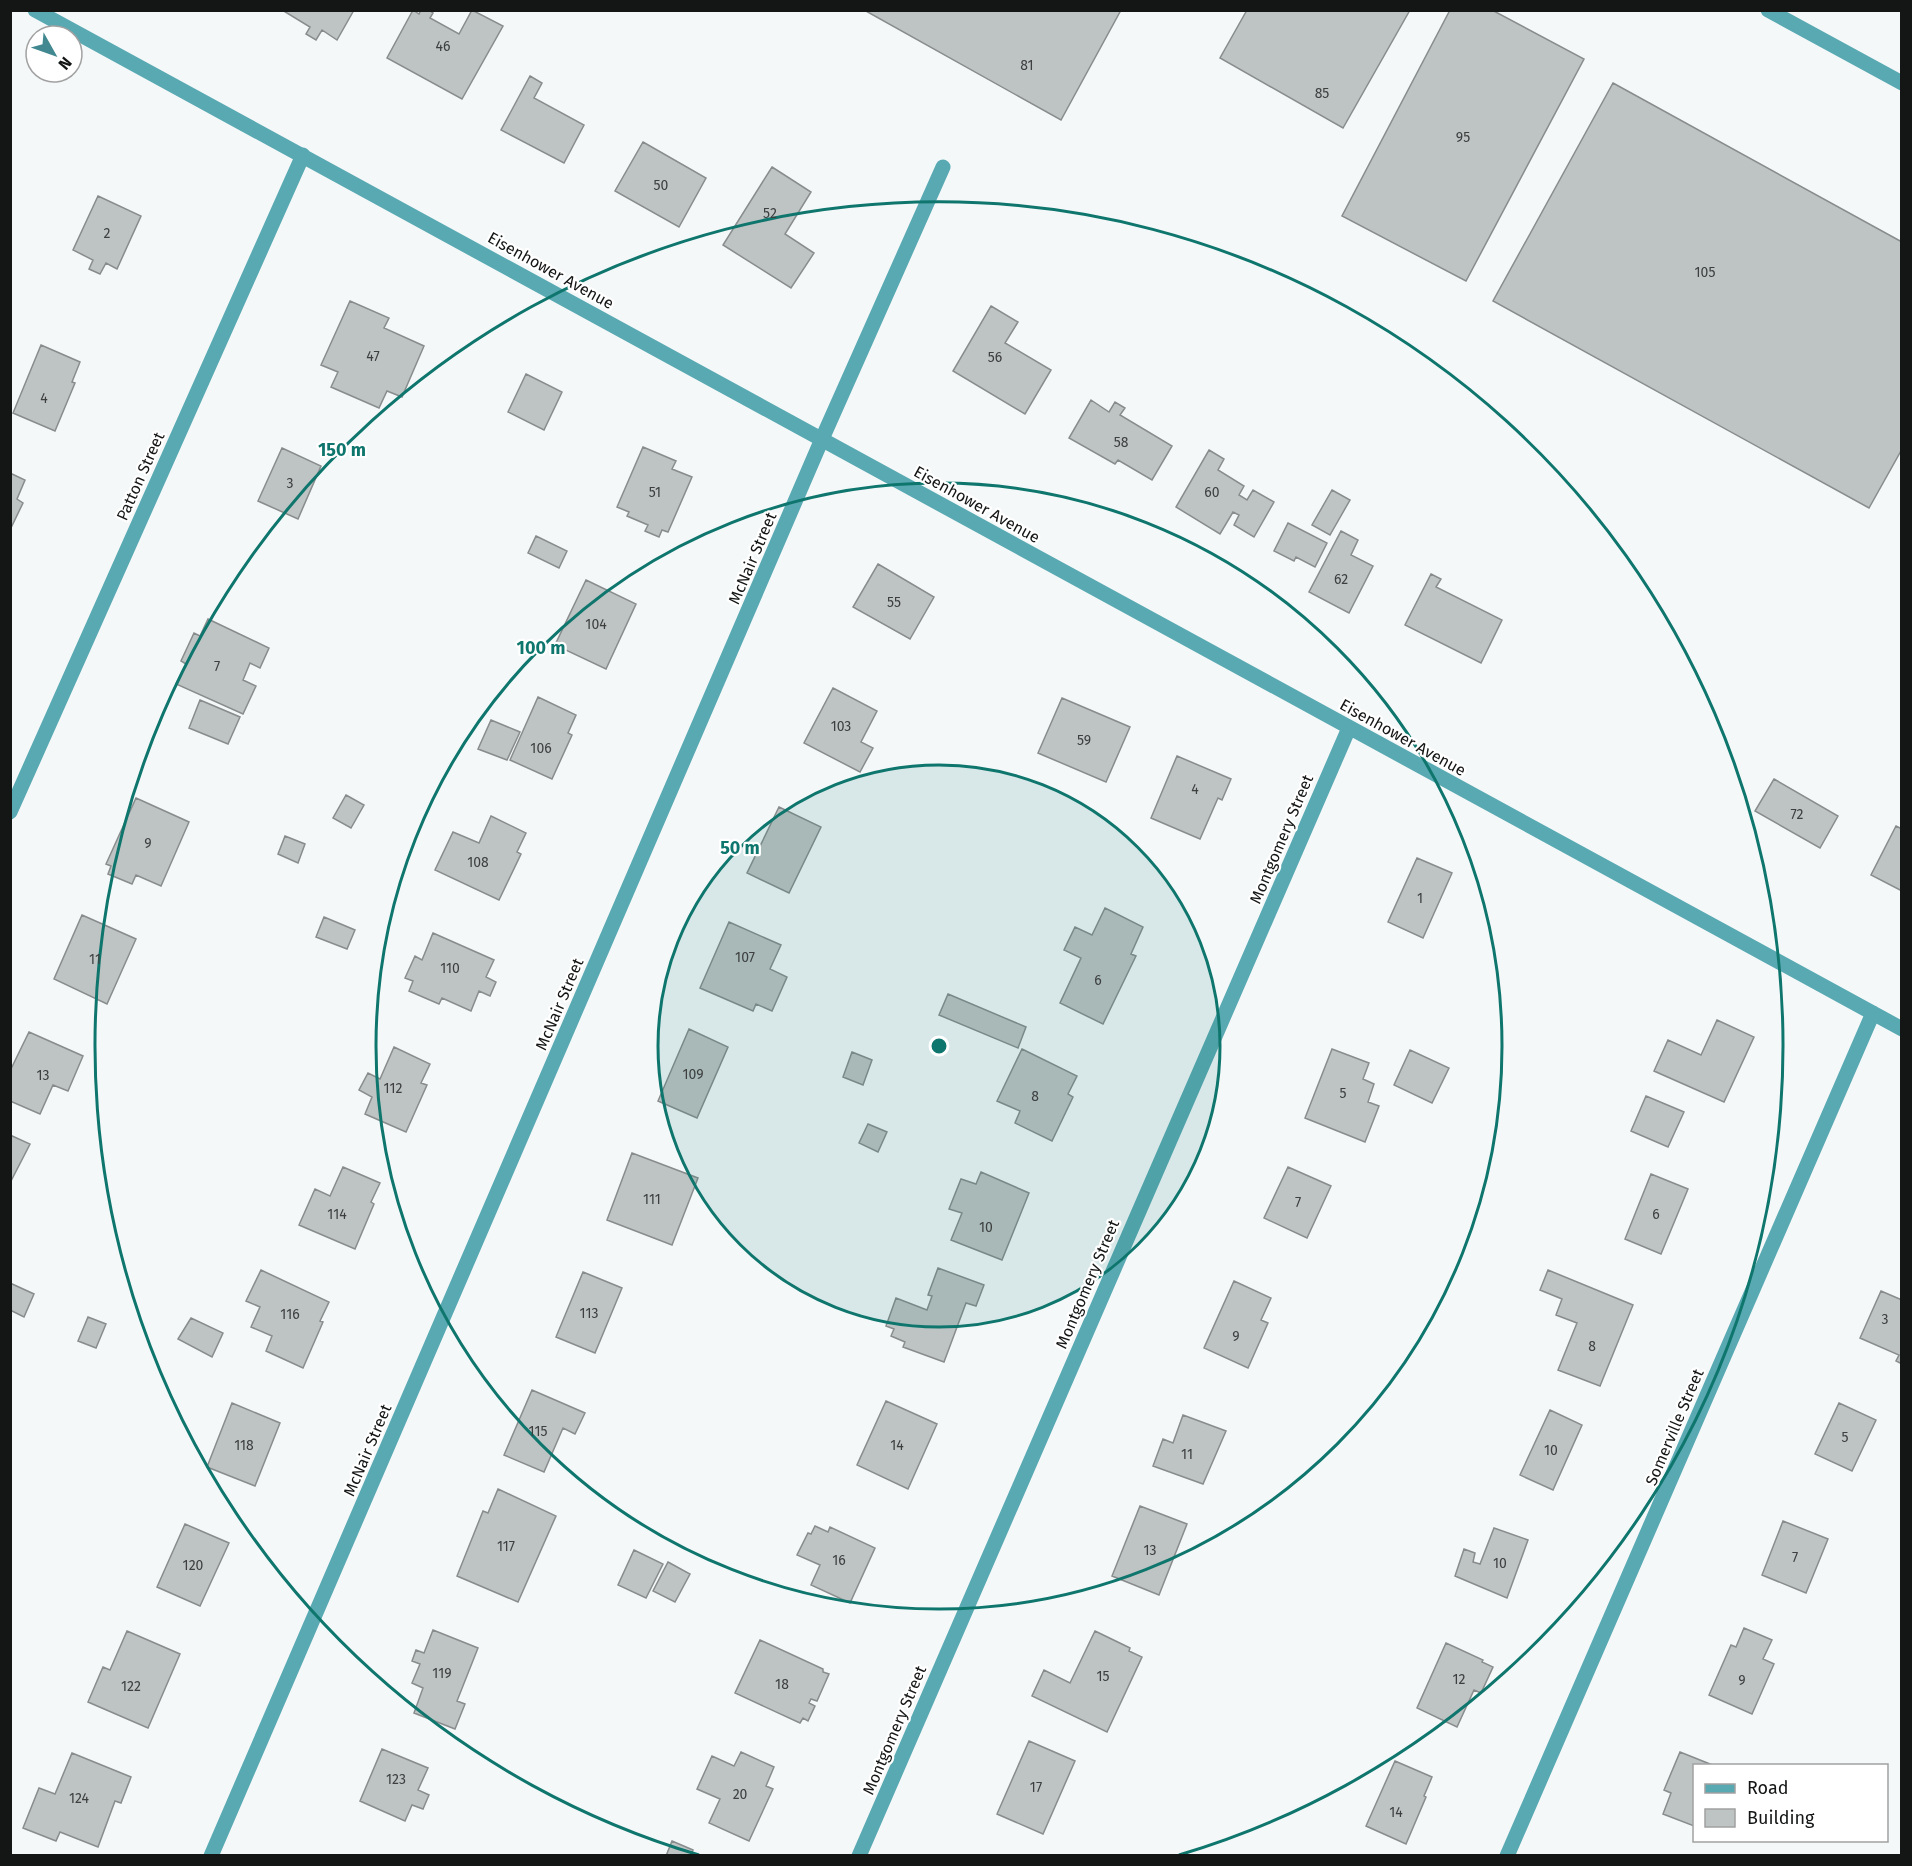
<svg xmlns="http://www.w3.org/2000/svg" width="1912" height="1866" viewBox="0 0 1912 1866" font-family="'Fira Sans',sans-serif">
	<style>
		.building { fill: #bec3c3; stroke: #888c8d; stroke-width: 1.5 }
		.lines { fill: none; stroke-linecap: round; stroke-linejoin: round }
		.minor { stroke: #59a9b2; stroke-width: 15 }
		.ring { fill: none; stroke: #0f766e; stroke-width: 3 }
		.labels { text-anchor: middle; stroke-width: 4.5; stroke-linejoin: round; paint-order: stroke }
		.number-label { font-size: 14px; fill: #3e4040 }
		.street-label { font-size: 16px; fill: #141515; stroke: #fff }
		.centre { fill: #0f766e; stroke: #fff; stroke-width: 3 }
		.ring-label { font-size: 18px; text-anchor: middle; font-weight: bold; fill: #0f766e; stroke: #fff; stroke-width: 4.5; stroke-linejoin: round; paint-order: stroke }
	</style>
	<rect width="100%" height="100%" fill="#f4f8f9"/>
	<path class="building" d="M282,10H354L337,40L322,30L316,40L306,34L310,27Z
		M413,10L419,14L421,10H429L433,13L430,18L459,34L472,10L503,26L462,99L387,58Z
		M864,10H1121L1061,120Z
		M1247,10H1410L1343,128L1220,58Z
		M1450,10H1492L1584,59L1466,281L1342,216Z
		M530,76L542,83L534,98L584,125L564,163L501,130Z
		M1613,83L1902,242V449L1869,508L1493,301Z
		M643,142L706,178L679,227L615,191Z
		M772,167L811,192L785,234L814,253L791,288L723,245Z
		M98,196L141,216L117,269L106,263L100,274L89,269L93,260L73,250Z
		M350,301L389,318L384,328L424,346L402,397L387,391L379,408L331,387L338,372L321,365Z
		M991,306L1018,322L1005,343L1051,370L1025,414L953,371Z
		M41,345L80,362L72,382L75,383L55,431L13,413Z
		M526,374L562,392L544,430L508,412Z
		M1091,400L1109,412L1115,402L1125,408L1120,415L1172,446L1152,480L1118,460L1115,464L1069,438Z
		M643,447L676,461L672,469L692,477L668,532L662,530L659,537L645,531L648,525L627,516L629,512L617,507Z
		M282,448L321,466L298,519L258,501Z
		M1209,450L1224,459L1218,470L1244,486L1239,495L1247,500L1253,490L1274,502L1254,537L1234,525L1239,515L1233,512L1220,534L1176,507Z
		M10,473L25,480L17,499L23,503L10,530Z
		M1332,490L1350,500L1330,535L1312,525Z
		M1288,523L1327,543L1315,567L1296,557L1294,561L1274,551Z
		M1341,531L1358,540L1351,555L1373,566L1349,613L1309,592Z
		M536,536L567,551L559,568L528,553Z
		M878,564L934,597L910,639L853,607Z
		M1431,574L1441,579L1436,587L1502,620L1481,663L1405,625Z
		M586,580L636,604L606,669L555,645Z
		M208,619L269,648L260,668L250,663L243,680L256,686L243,714L176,684L186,664L181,661L194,633L200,636Z
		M833,688L877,711L861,742L873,748L860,772L804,743Z
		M538,697L576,715L568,733L572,735L552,779L510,760Z
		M1062,698L1130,727L1106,782L1038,753Z
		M200,700L240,717L228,744L189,728Z
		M491,720L520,732L507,760L478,749Z
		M1177,756L1231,779L1222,800L1218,798L1200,839L1151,818Z
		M1774,779L1838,816L1820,848L1755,811Z
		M346,795L364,805L351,828L333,818Z
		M136,798L189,822L161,886L136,875L132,884L108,874L111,866L106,864Z
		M779,807L821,827L789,893L747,873Z
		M491,816L526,833L517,852L521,854L499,900L435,870L453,832L479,843Z
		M1896,826L1902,829V891L1871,875Z
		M285,836L305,844L298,863L278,854Z
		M1417,858L1452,873L1423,938L1388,922Z
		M1105,908L1143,927L1131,954L1136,956L1103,1024L1060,1003L1081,958L1064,950L1075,927L1092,935Z
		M82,915L136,939L107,1004L54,979Z
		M324,917L355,930L347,949L316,937Z
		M729,922L781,945L770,969L787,977L772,1011L756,1004L753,1011L700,988Z
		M433,933L494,960L486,977L496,982L490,996L479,991L471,1011L442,998L439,1004L409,991L413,981L405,978L415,956L422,960Z
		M948,994L1026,1027L1018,1048L939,1015Z
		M1717,1020L1754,1037L1724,1102L1654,1071L1668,1040L1701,1055Z
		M689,1029L728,1047L697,1118L658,1101Z
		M29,1032L83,1056L68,1091L53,1085L40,1114L10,1101V1071Z
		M394,1047L430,1064L421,1083L427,1085L406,1132L365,1114L372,1097L359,1090L368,1073L380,1079Z
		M1022,1049L1077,1076L1068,1094L1073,1097L1052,1141L1015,1123L1020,1111L997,1101Z
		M1332,1049L1369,1063L1363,1079L1374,1084L1368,1102L1379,1106L1365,1142L1305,1118Z
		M1410,1050L1449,1068L1432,1103L1394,1085Z
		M852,1052L872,1060L863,1085L843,1077Z
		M1646,1096L1684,1112L1668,1147L1631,1131Z
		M868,1124L887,1132L878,1152L859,1143Z
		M10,1135L30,1144L10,1183Z
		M632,1153L698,1178L672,1245L607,1220Z
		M343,1167L380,1183L371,1202L374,1204L355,1249L299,1225L315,1189L330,1196Z
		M1288,1167L1331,1186L1307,1238L1264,1218Z
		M981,1172L1029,1193L1002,1260L951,1240L962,1213L949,1209L961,1179L976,1184Z
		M1651,1174L1688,1189L1661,1254L1625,1239Z
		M938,1268L984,1285L976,1306L966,1303L944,1362L903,1347L905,1342L891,1336L894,1329L886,1326L896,1298L927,1310L932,1296L928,1295Z
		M261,1270L329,1302L320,1321L323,1322L303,1368L266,1351L272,1336L251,1327L260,1307L246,1301Z
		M1548,1270L1633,1305L1600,1386L1558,1370L1577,1323L1556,1315L1562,1299L1540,1290Z
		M583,1272L622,1288L595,1353L556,1337Z
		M1234,1281L1271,1298L1261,1320L1268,1323L1248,1368L1204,1348Z
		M10,1283L34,1294L24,1317L10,1310Z
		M1881,1291L1902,1300V1364L1896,1361L1899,1355L1860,1338Z
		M88,1317L106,1324L96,1348L78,1341Z
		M191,1318L223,1333L212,1357L178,1339Z
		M532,1390L585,1413L575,1434L563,1428L544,1472L504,1455Z
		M886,1401L937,1424L908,1489L857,1465Z
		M232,1403L280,1423L255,1486L207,1467Z
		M1839,1403L1876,1420L1852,1471L1815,1454Z
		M1550,1410L1582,1425L1553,1490L1520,1475Z
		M1183,1415L1226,1431L1203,1484L1153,1466L1163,1439L1173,1443Z
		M498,1489L556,1516L518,1602L457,1576L483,1511L488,1513Z
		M1140,1506L1187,1524L1159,1595L1112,1576Z
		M1783,1521L1828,1539L1806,1593L1762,1575Z
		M185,1524L229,1543L200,1606L157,1587Z
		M815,1526L828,1532L830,1527L875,1548L850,1603L811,1585L820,1565L797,1555L808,1533L811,1534Z
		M1494,1528L1528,1540L1507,1598L1455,1576L1464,1549L1475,1553L1473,1562L1480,1564Z
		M634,1550L663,1564L646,1598L618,1585Z
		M668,1562L690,1574L675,1602L653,1591Z
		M1744,1628L1772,1640L1763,1659L1774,1664L1752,1714L1709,1695L1731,1645L1736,1647Z
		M433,1630L478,1648L457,1701L465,1704L455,1729L414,1713L423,1688L412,1683L420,1664L412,1661L416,1650L424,1653Z
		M127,1631L180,1654L148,1728L88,1702L103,1667L110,1670Z
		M1095,1631L1130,1648L1129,1651L1142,1657L1107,1732L1032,1696L1044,1670L1070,1683Z
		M760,1640L823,1669V1672L829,1674L817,1701L811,1699L809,1703L815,1706L808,1721L803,1718L800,1723L735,1693Z
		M1446,1643L1483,1660L1482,1662L1493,1667L1481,1693L1474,1690L1457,1727L1417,1708Z
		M1029,1741L1075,1761L1043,1834L997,1814Z
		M382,1749L428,1768L418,1790L429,1795L423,1809L412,1805L405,1821L360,1801Z
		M741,1752L774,1767L766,1786L773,1789L749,1841L709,1823L720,1799L697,1789L712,1756L734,1766Z
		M1680,1752L1715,1766H1694V1826L1663,1814L1671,1793L1664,1790Z
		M72,1753L131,1777L121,1803L115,1801L98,1847L60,1832L56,1841L23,1828L39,1788L55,1794Z
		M1395,1761L1432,1777L1424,1796L1426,1797L1406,1844L1366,1826Z
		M672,1841L693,1850L691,1856H666Z"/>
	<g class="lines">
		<path class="minor" d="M35,10L1902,1029
			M1768,10L1902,83
			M10,812L303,155
			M211,1856L822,439L943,167
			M859,1856L1349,728
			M1507,1856L1873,1013"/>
	</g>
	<circle cx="939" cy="1046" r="281" fill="#0f766e" fill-opacity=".12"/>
	<g class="ring">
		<circle cx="939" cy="1046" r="281"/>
		<circle cx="939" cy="1046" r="563"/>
		<path d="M699 1855A844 844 0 1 1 1179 1855"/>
	</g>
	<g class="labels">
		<g class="number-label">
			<text x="443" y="51">46</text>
			<text x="1027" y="70">81</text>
			<text x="1322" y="98">85</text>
			<text x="1463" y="142">95</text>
			<text x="661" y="190">50</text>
			<text x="770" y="218">52</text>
			<text x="107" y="238">2</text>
			<text x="1705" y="277">105</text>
			<text x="373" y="361">47</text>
			<text x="995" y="362">56</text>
			<text x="44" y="403">4</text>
			<text x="1121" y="447">58</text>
			<text x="290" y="488">3</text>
			<text x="655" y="497">51</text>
			<text x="1212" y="497">60</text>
			<text x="1341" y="584">62</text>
			<text x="894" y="607">55</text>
			<text x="596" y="629">104</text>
			<text x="217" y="671">7</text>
			<text x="841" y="731">103</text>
			<text x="1084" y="745">59</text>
			<text x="541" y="753">106</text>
			<text x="1195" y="794">4</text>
			<text x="1797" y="819">72</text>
			<text x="148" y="848">9</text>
			<text x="478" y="867">108</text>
			<text x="1420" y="903">1</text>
			<text x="745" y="962">107</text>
			<text x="95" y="964">11</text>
			<text x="450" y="973">110</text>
			<text x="1098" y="985">6</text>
			<text x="693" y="1079">109</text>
			<text x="43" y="1080">13</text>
			<text x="393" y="1093">112</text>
			<text x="1343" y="1098">5</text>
			<text x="1035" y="1101">8</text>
			<text x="652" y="1204">111</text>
			<text x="1298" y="1207">7</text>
			<text x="337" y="1219">114</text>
			<text x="1656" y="1219">6</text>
			<text x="986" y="1232">10</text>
			<text x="589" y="1318">113</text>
			<text x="290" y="1319">116</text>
			<text x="1885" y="1324">3</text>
			<text x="1236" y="1341">9</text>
			<text x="1592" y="1351">8</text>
			<text x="538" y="1436">115</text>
			<text x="1845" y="1442">5</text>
			<text x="244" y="1450">118</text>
			<text x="897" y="1450">14</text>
			<text x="1551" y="1455">10</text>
			<text x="1187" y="1459">11</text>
			<text x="506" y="1551">117</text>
			<text x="1150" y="1555">13</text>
			<text x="1795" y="1562">7</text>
			<text x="839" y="1565">16</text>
			<text x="1500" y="1568">10</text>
			<text x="193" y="1570">120</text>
			<text x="442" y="1678">119</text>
			<text x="1103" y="1681">15</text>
			<text x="1459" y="1684">12</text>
			<text x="1742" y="1685">9</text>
			<text x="782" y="1689">18</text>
			<text x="131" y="1691">122</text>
			<text x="396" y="1784">123</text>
			<text x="1036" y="1792">17</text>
			<text x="740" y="1799">20</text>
			<text x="79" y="1803">124</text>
			<text x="1396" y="1817">14</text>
		</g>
		<g class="street-label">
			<text transform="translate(551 270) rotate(29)" y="6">Eisenhower Avenue</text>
			<text transform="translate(140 476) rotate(-66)" y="6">Patton Street</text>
			<text transform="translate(977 504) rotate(29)" y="6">Eisenhower Avenue</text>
			<text transform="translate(752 558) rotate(-67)" y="6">McNair Street</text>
			<text transform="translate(1403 737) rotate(29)" y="6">Eisenhower Avenue</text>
			<text transform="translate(1281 839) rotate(-67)" y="6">Montgomery Street</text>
			<text transform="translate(559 1004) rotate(-67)" y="6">McNair Street</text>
			<text transform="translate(1087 1284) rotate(-67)" y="6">Montgomery Street</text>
			<text transform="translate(1674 1427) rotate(-67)" y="6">Somerville Street</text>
			<text transform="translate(367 1450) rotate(-67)" y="6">McNair Street</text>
			<text transform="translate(894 1730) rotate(-67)" y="6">Montgomery Street</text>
		</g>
	</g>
	<circle cx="939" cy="1046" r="9" class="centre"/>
	<g class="ring-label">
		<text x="342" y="456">150 m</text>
		<text x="541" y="654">100 m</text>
		<text x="740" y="854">50 m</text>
	</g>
	<rect width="1912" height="1866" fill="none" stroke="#141515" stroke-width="24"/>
	<rect x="1693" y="1764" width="195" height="78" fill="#ffffff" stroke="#a1a1a1" stroke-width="1.5"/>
	<rect x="1705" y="1784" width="30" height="9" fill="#59a9b2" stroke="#a1a1a1" stroke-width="1.5"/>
	<text x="1747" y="1794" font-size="18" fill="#141515">Road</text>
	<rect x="1705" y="1809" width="30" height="18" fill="#bec3c3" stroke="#a1a1a1" stroke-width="1.5"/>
	<text x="1747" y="1824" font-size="18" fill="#141515">Building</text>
	<g transform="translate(54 54) rotate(130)"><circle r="28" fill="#ffffff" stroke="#a1a1a1" stroke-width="1.5"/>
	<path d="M0-4.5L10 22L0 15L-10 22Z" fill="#418890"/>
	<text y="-9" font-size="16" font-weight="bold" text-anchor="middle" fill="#141515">N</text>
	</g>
</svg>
